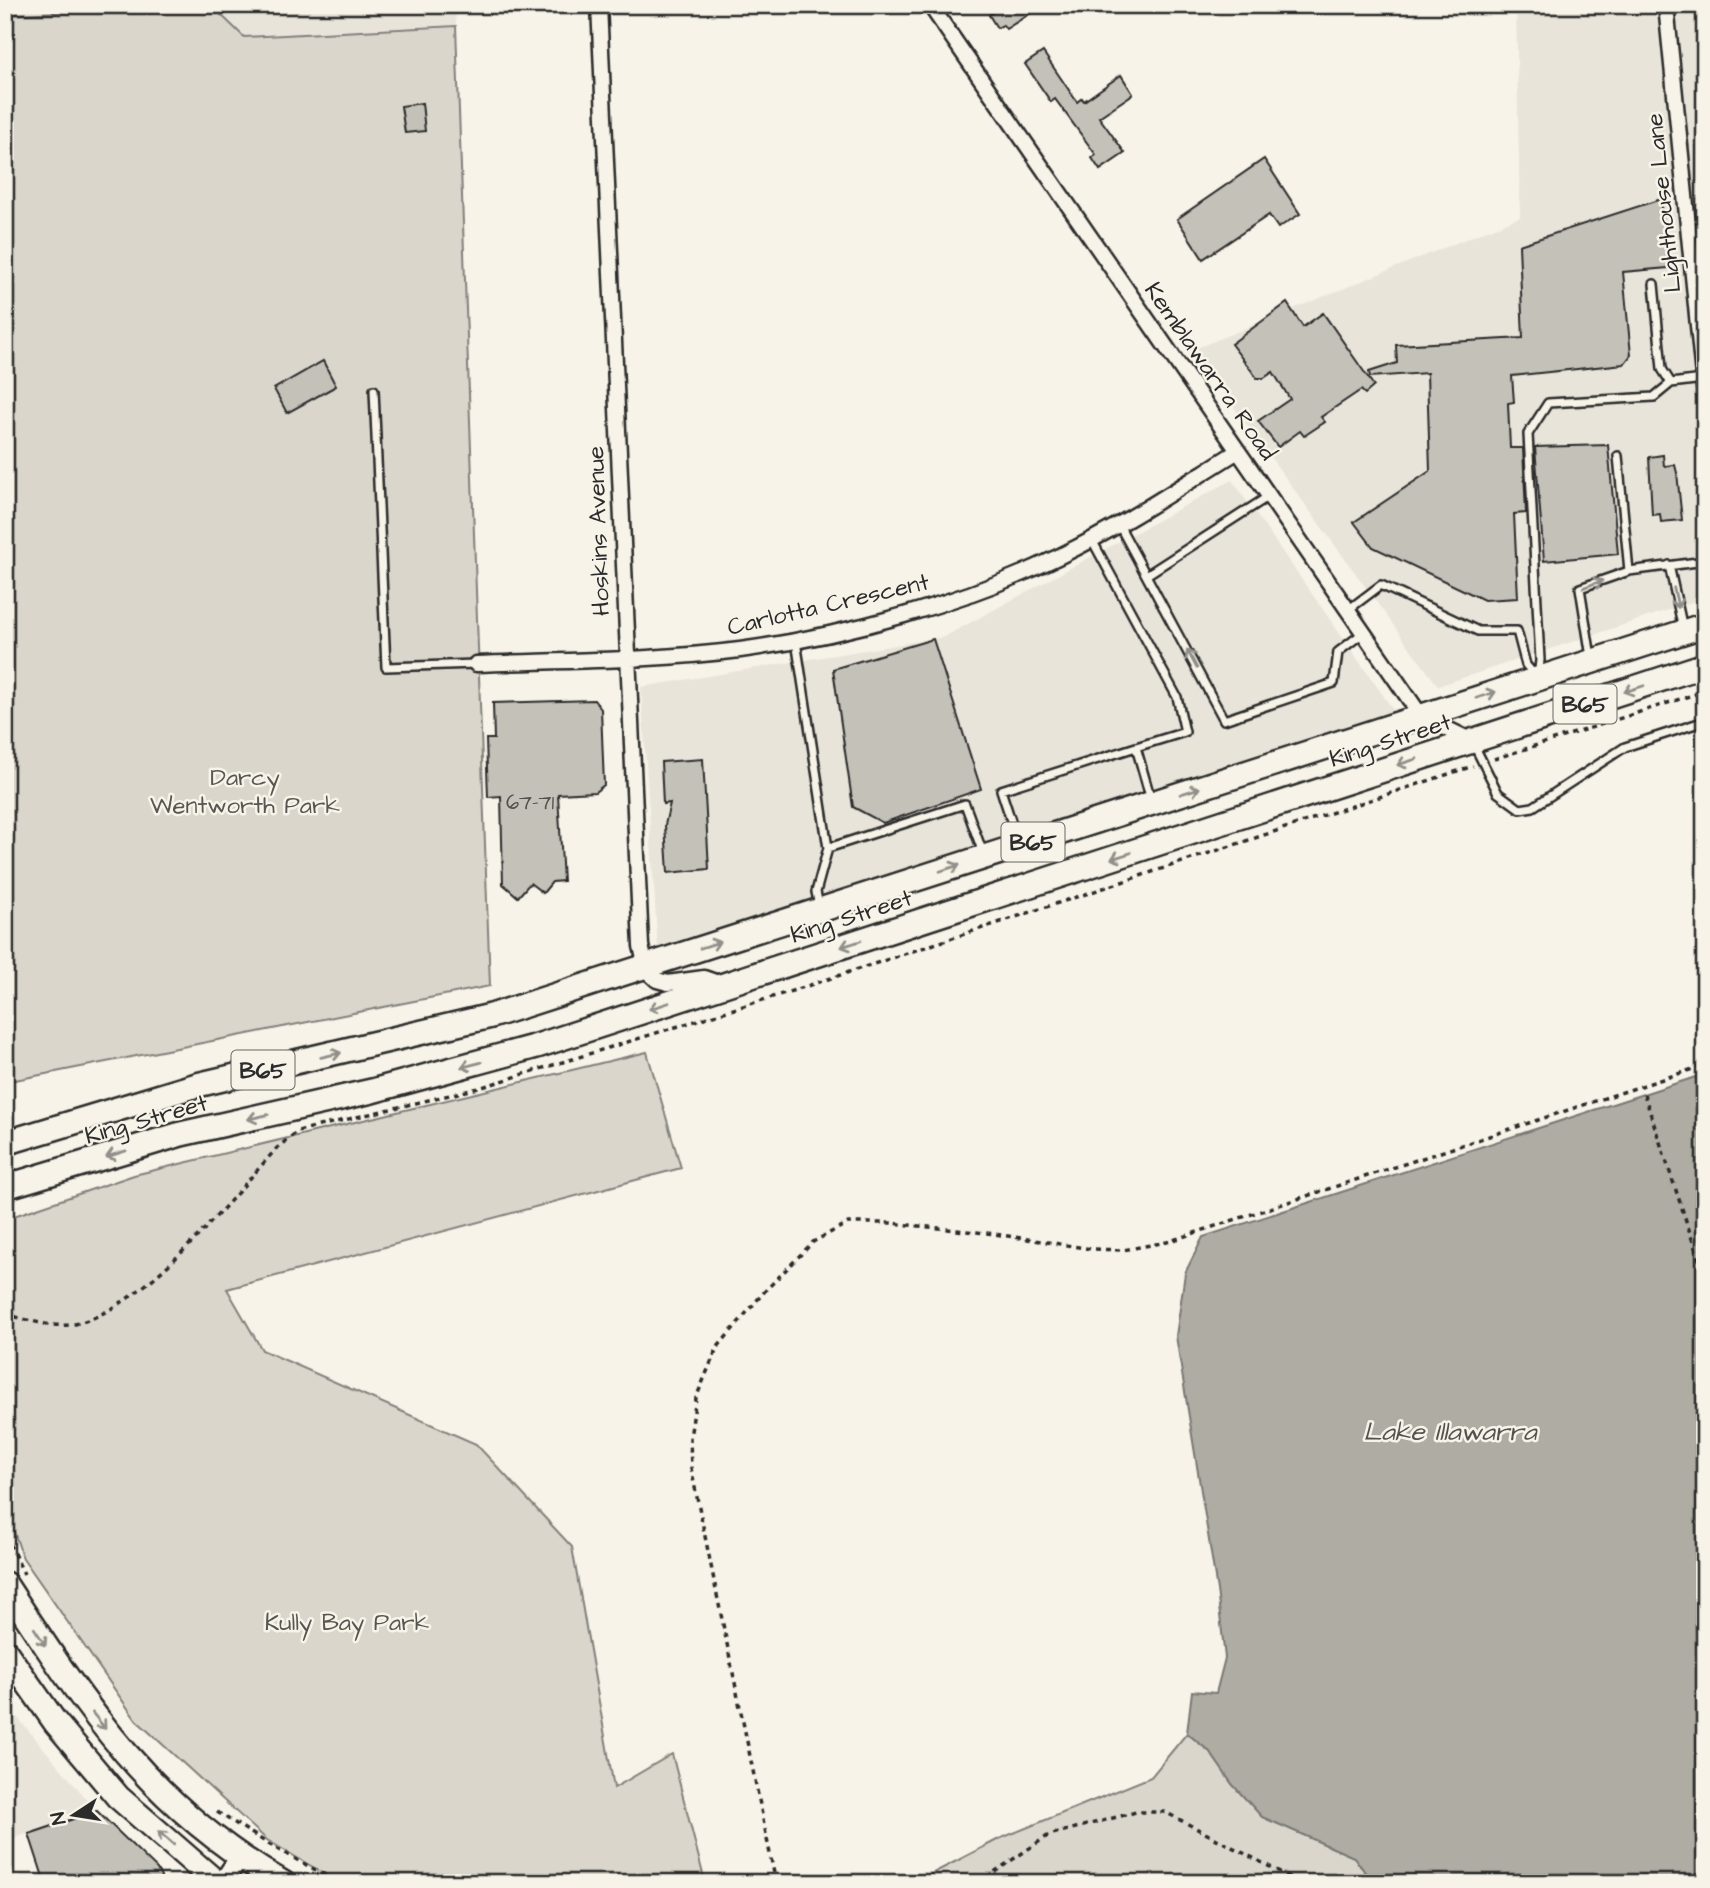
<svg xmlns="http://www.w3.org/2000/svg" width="1710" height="1888" viewBox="0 0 1710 1888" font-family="'Architects Daughter',sans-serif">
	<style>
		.built { fill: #e8e4da }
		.green { fill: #dad6cc; stroke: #82807c; stroke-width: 2 }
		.water { fill: #afaca4; stroke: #7a7874; stroke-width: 2 }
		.building { fill: #c4c1b9; stroke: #2b2b2b; stroke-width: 2 }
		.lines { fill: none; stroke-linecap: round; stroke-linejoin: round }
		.service-casing { stroke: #2b2b2b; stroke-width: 12 }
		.minor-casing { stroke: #2b2b2b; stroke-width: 19 }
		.tertiary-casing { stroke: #2b2b2b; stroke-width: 23 }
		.primary-casing { stroke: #2b2b2b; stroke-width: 28 }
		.path { stroke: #2b2b2b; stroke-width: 3.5; stroke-dasharray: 5 5; stroke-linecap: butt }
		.service { stroke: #f7f3e8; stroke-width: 7 }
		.minor { stroke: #f7f3e8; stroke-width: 14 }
		.tertiary { stroke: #f7f3e8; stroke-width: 18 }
		.primary { stroke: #f7f3e8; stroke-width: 23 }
		.oneway { stroke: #918f8a }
		.labels { text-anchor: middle; stroke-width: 5; stroke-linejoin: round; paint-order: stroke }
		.number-label { font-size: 21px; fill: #51504e }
		.shield { fill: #f7f3e8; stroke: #686764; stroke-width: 2 }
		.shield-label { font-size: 23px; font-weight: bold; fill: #2b2b2b }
		.street-label { font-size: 24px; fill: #2b2b2b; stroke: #f7f3e8 }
		.park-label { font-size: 24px; fill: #575653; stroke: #f7f3e8 }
		.water-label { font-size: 26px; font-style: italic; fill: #53524f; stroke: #f7f3e8 }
	</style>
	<rect width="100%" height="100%" fill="#f7f3e8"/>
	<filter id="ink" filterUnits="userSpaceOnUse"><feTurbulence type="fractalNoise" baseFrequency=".0143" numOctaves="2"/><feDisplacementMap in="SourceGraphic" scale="14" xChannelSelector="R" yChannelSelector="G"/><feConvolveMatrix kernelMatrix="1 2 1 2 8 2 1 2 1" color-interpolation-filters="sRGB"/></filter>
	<g filter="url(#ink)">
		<path class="built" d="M5,5H185L5,15Z
			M211,5H455L456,26L244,37Z
			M1516,5H1705V598L1438,686L1192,350L1520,217Z
			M1232,480L1394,711L658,950L641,687L944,637Z
			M5,1703L97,1811L5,1841Z"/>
		<path class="green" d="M185,5H211L244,37L456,26L490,986L5,1082V15Z
			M647,1052L681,1168L227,1289L262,1350L476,1444L572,1547L614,1788L672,1754L704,1878L724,1883H340L267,1840L136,1720L23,1558L5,1506V1219L134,1175Z
			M1187,1733L1210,1752L1232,1784L1262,1817L1354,1857L1373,1883H914L999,1839L1151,1777Z"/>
		<path class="water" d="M1705,1074V1883H1373L1354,1857L1262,1817L1232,1784L1210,1752L1187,1733L1192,1691L1216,1693L1225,1658L1217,1590L1176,1336L1185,1273L1203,1237Z"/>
		<path class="building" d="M1003,5H1043L1006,29L1003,25L997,28L989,15Z
			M1043,52L1077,102L1082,98L1084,101L1121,75L1133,94L1099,117L1125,153L1100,170L1092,158L1096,155L1055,99L1051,102L1025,64Z
			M422,103L425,131L405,133L401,106Z
			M1264,159L1300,214L1278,228L1269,215L1203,259L1177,219Z
			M1661,199L1668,268L1623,272L1631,355L1624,364L1512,376L1514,402L1508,403L1510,448H1523L1526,513L1514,514L1518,598L1484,600L1373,547L1354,522L1430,471L1427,373L1370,377L1369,372L1397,363L1396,345L1523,338L1519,245Z
			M1287,303L1303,327L1323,313L1374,386L1365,394L1361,390L1321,417L1325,422L1304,436L1300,431L1278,447L1258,421L1290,399L1273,372L1264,378H1257L1231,344Z
			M323,361L336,386L287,413L274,389Z
			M1608,445L1618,554L1544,561L1535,447Z
			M1663,455L1664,466L1675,465L1677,473L1682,520L1661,522L1660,514L1652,515L1649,457Z
			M933,639L981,789L883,823L853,807L833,669Z
			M594,700L601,709L604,785L595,792L558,794L563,881L552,882L543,893L530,883L518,897L503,884L501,796L488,797L486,739H494L493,703Z
			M703,759L709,869L668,873L665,825L670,803L663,804L661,762Z
			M97,1811L157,1869L164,1883H45L29,1834Z"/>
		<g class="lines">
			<defs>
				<path id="service" d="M1654,284L1662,369L1671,383
					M374,390L386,667L476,664
					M1618,456L1629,571L1705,561
					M1119,525L1224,720L1334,683L1338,652L1363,633
					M1092,540L1177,697L1185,732L1136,747L1151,800
					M1669,565L1683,629
					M1148,574L1269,496
					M1348,610L1381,585L1478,631H1517L1526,665L1538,679L1540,660L1528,434L1548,403L1654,397L1671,383L1703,379
					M796,641L828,848L965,804L983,853
					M1591,657L1580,588L1629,571
					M1473,743L1498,793L1520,809L1533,807L1625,747L1705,721
					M1018,842L1001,790L1136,747
					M819,906L816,892L828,848"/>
				<path id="minor" d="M599,5L641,946L647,971L657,980L668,983L704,978L724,985
					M930,5L1421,716L1472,741
					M1666,5L1705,396
					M476,664C564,660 653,661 740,650C844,636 967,602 1060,556C1122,526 1180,487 1238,451"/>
				<path id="tertiary" d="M222,1883L239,1858"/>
				<path id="primary" d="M5,1143L197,1085L491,1016L1705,625
					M5,1187L181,1134L372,1091L537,1046L1705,665
					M5,1584C86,1708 150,1807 283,1883
					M5,1651L55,1722L118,1797L217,1883"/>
			</defs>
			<use href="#service" class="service-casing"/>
			<use href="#minor" class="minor-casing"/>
			<use href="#tertiary" class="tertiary-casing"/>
			<use href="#primary" class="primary-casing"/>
			<path class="path" d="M1494,759L1705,691
				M1644,1094L1705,1278
				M5,1314C29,1320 55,1330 79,1323C150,1302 227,1203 277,1148L298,1131L479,1088L795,990L1473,766
				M5,1535L24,1574
				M217,1812L275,1848L340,1883
				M776,1883L691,1468L690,1438L696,1398L717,1348L764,1292L813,1242L848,1223H891L995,1234L1092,1249L1123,1250L1167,1242L1705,1065
				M978,1883L1049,1835L1136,1812H1165L1301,1883"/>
			<use href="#service" class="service"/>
			<use href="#minor" class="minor"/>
			<use href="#tertiary" class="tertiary"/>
			<use href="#primary" class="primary"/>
		</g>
		<defs><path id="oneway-shaft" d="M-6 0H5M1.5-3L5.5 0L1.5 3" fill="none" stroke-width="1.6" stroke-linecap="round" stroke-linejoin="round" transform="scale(1.75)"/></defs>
		<g class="oneway">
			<use href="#oneway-shaft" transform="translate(1593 584) rotate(-20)"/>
			<use href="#oneway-shaft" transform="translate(1676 598) rotate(77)"/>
			<use href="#oneway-shaft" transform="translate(1192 659) rotate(-118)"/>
			<use href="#oneway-shaft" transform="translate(1634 689) rotate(162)"/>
			<use href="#oneway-shaft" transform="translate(1486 695) rotate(-18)"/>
			<use href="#oneway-shaft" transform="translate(1407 762) rotate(162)"/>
			<use href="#oneway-shaft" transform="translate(1190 791) rotate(-18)"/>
			<use href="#oneway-shaft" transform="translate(1121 856) rotate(162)"/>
			<use href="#oneway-shaft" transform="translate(950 868) rotate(-18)"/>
			<use href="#oneway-shaft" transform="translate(851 944) rotate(162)"/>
			<use href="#oneway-shaft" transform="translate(710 945) rotate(-18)"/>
			<use href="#oneway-shaft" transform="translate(659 1006) rotate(162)"/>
			<use href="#oneway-shaft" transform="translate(331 1055) rotate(-13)"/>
			<use href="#oneway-shaft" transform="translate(471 1065) rotate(166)"/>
			<use href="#oneway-shaft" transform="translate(258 1117) rotate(167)"/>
			<use href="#oneway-shaft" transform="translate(116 1154) rotate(163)"/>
			<use href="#oneway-shaft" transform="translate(40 1637) rotate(57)"/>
			<use href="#oneway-shaft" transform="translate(99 1721) rotate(51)"/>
			<use href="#oneway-shaft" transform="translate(166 1838) rotate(-139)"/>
		</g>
	</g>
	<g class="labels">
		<g class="number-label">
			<text x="530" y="809">67-71</text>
		</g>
		<g class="shield">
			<rect x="1553.5" y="684.5" width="63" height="39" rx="5"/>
			<rect x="1001.5" y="822.5" width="63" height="39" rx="5"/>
			<rect x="231.5" y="1050.5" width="63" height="39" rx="5"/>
		</g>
		<g class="shield-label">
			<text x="1585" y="712">B65</text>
			<text x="1033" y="850">B65</text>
			<text x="263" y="1078">B65</text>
		</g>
		<g class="street-label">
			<text transform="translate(1663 203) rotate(-96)" y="8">Lighthouse Lane</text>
			<text transform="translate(1211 371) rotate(55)" y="8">Kemblawarra Road</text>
			<text transform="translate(598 531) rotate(-92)" y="8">Hoskins Avenue</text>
			<text transform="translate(828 604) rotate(-13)" y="8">Carlotta Crescent</text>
			<text transform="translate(1390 740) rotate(-18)" y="8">King Street</text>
			<text transform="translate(851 916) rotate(-18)" y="8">King Street</text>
			<text transform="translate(146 1119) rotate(-16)" y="8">King Street</text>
		</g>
		<g class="park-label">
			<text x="245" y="785">Darcy<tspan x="245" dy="28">Wentworth Park</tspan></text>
			<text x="347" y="1630">Kully Bay Park</text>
		</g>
		<g class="water-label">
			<text x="1450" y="1440">Lake Illawarra</text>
		</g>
	</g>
	<rect width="1710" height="1888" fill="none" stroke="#f7f3e8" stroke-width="28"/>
	<rect x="14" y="14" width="1682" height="1860" fill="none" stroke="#2b2b2b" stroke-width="2.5" filter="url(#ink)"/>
	<g transform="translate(74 1815) rotate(258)" stroke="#f7f3e8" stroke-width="5" paint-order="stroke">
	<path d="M0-5L12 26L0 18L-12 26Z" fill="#2b2b2b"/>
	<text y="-10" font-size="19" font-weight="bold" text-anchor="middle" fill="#2b2b2b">N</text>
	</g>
</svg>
